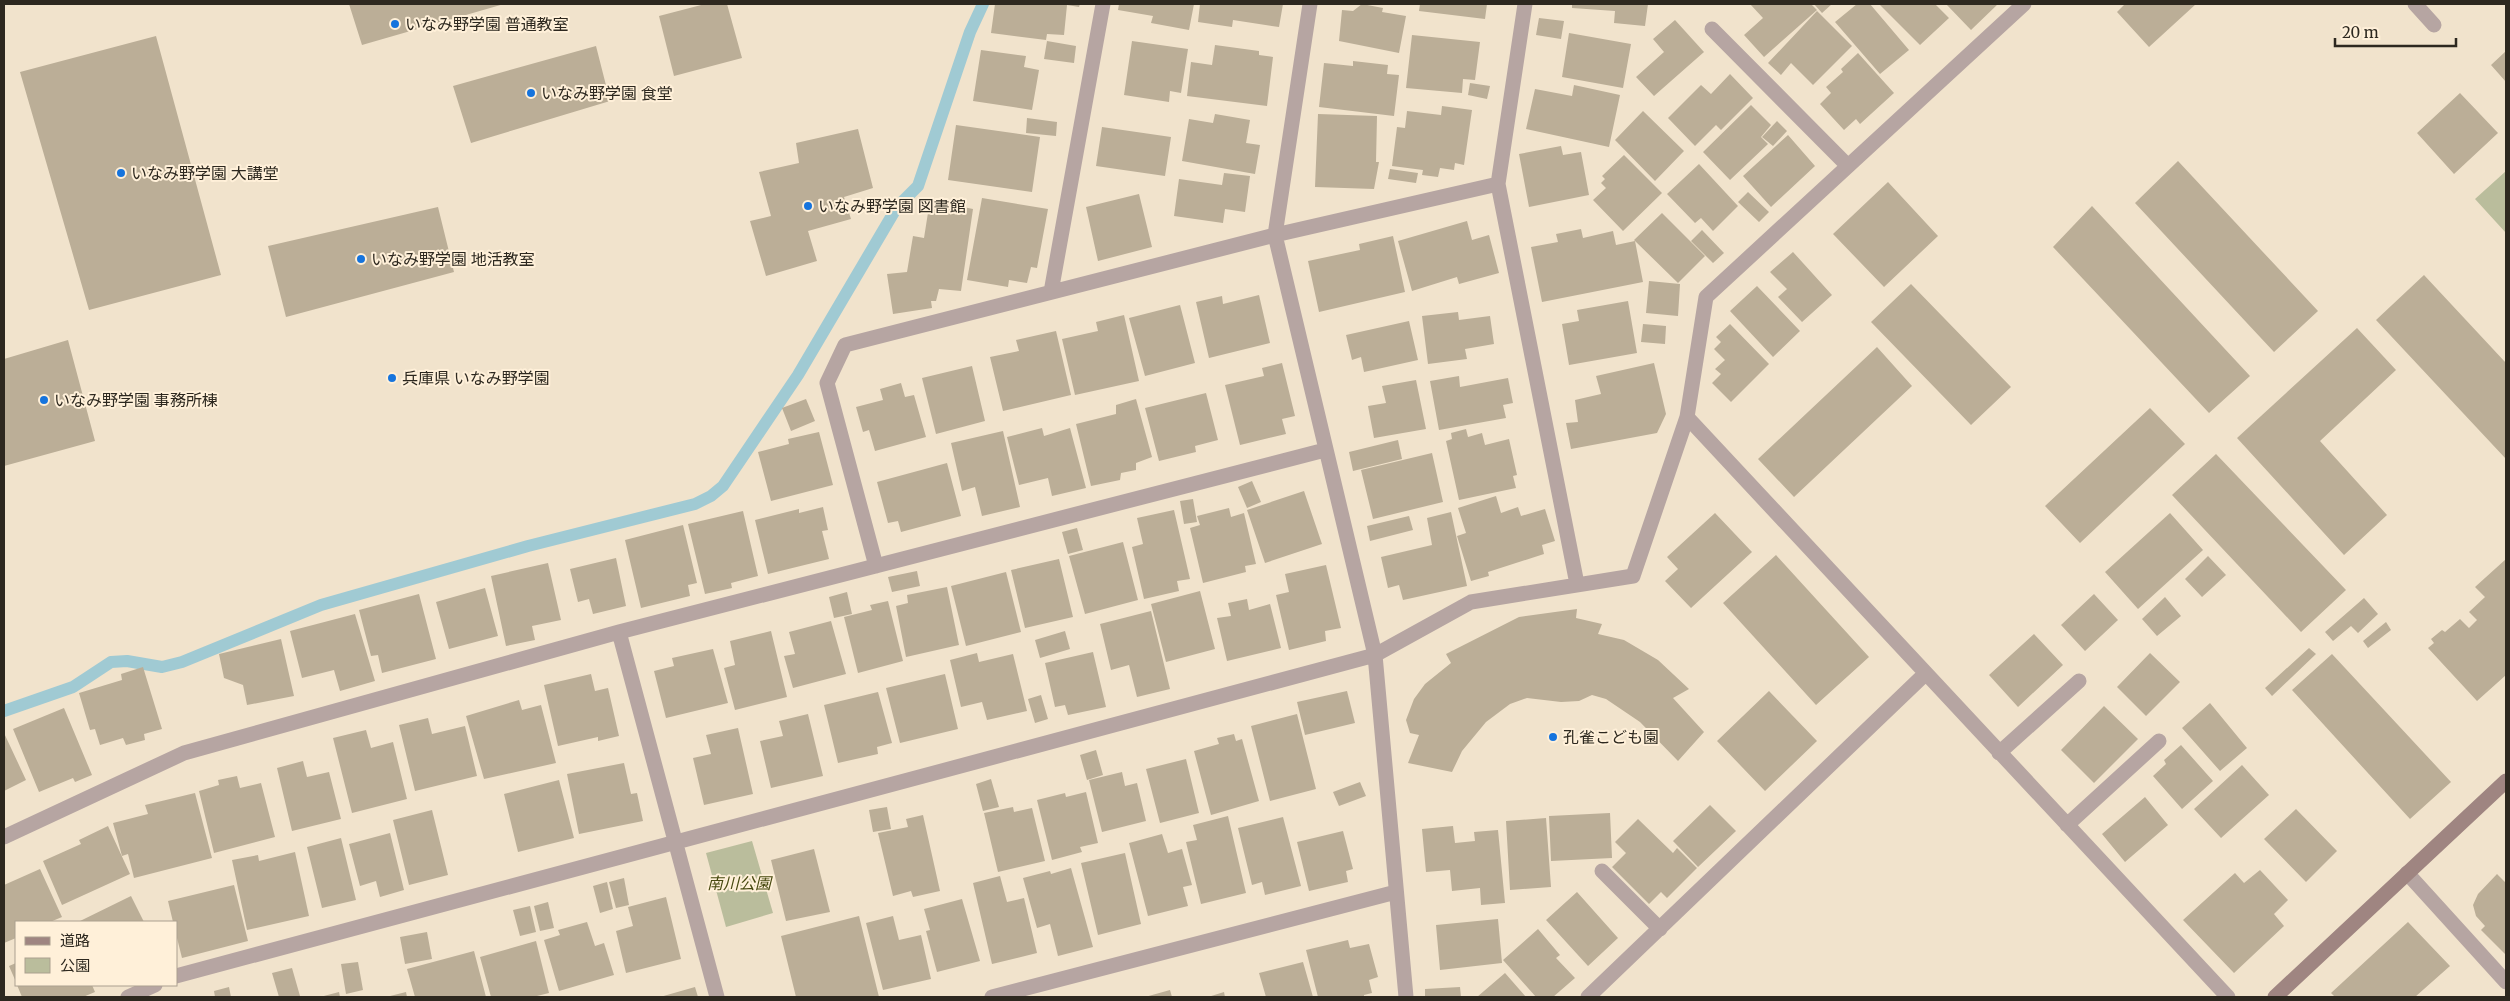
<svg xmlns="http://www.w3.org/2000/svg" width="2510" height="1001" viewBox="0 0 2510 1001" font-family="Merriweather,'Noto Sans JP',serif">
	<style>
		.green { fill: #babd9c }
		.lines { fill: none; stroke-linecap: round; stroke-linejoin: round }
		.stream { stroke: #a0cad3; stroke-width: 12 }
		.building { fill: #bbae97 }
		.lane { stroke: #b6a5a2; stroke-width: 15 }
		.street { stroke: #b6a5a2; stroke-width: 15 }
		.secondary { stroke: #9f8581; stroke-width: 15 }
		.poi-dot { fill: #1674dd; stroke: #fff0d9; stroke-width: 2 }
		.labels { text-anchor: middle; stroke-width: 4; stroke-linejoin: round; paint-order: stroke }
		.poi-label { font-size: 16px; fill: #2d281f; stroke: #fff0d9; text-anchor: start }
		.park-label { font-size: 16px; font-style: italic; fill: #47490f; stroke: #fff0d9 }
	</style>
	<rect width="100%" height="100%" fill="#f1e3cc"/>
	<path class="green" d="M2506,171V233L2475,199Z
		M752,841L773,913L726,927L706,853Z"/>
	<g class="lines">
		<path class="stream" d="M4,711L73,687L111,662L127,661L162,667L182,662L321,605L528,546L695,504L711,496L723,486L798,375L897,207L918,186L970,32L983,4"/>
	</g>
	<path class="building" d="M349,4H504L362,45Z
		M705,4H727L742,58L674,76L659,16Z
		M995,4H1080L1079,7L1067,5L1064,35L1047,34L1046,40L991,33Z
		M1119,4H1194L1189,30L1151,23L1153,16L1118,10Z
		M1200,4H1283L1279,27L1233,20L1232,27L1198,22Z
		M1362,4L1383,8L1382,12L1406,16L1399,53L1339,41L1342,10L1353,11Z
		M1420,4H1487L1485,19L1419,11Z
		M1572,4H1648L1645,26L1614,23L1615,11L1572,8Z
		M1750,4H1811L1817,10L1764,57L1744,35L1763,18Z
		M1814,4H1832L1822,13Z
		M1857,4H1870L1909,50L1880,74L1835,22Z
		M1879,4H1935L1949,18L1920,45Z
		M1946,4H1998L1971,30Z
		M2125,4H2196L2149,47L2117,12Z
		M1817,11L1852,46L1813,85L1791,63L1781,75L1768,63Z
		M1539,18L1564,21L1561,39L1536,35Z
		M1675,20L1704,52L1654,96L1636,77L1664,52L1653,39Z
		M1569,33L1631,44L1623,88L1562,77Z
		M1412,35L1480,42L1475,80L1463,79L1462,93L1406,88Z
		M156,36L221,275L89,310L20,72Z
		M1047,41L1076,46L1074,63L1044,59Z
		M1132,41L1188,49L1181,93L1170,91L1169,102L1124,95Z
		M1215,45L1259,51V55L1273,57L1267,106L1187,96L1191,62L1212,65Z
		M596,46L610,101L471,143L453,86Z
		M981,50L1026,56L1024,67L1039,70L1032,110L973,101Z
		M2506,51V82L2491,65Z
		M1858,53L1894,93L1860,124L1856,119L1844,130L1820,104L1831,93L1826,87L1843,72L1841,69Z
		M1353,61L1388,65L1387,74L1399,75L1394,116L1319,107L1324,63L1353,66Z
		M1730,74L1753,98L1721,130L1716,125L1695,146L1668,118L1701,85L1711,94Z
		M1470,83L1490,86L1487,99L1468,95Z
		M1574,85L1620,95L1609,147L1526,129L1535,89L1572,96Z
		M2460,93L2498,133L2454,174L2417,133Z
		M1751,105L1771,125L1761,137L1768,144L1730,180L1703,152Z
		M1442,106L1472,110L1464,165L1455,163L1454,170L1440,168L1438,177L1422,175L1423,170L1392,166L1397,127L1405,128L1407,111L1441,115Z
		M1643,111L1684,151L1655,181L1615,140Z
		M1215,114L1250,120L1246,143L1260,145L1255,174L1182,161L1189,119L1213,123Z
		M1318,114L1377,116L1376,162H1379L1374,189L1315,187Z
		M1027,118L1057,122L1056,136L1026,133Z
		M1777,121L1787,131L1773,146L1762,137Z
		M956,125L1040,137L1032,192L948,180Z
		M1102,127L1171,137L1165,176L1096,166Z
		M858,129L873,188L844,197L851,219L808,231L817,261L766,276L750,221L771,216L759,172L799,163L796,143Z
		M1788,135L1815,166L1771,207L1743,176Z
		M1561,146L1563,155L1581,152L1589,195L1529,207L1519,154Z
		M1624,155L1662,193L1623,231L1593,200L1606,188L1601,183L1605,179L1602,176Z
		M2178,161L2318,311L2274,352L2135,203Z
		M1699,164L1738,206L1713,231L1701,218L1695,223L1667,194Z
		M1390,169L1418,173L1416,183L1388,179Z
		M1224,173L1250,176L1245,212L1225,209L1223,223L1174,216L1179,179L1222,185Z
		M1888,182L1938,236L1884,287L1833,234Z
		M1748,192L1769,212L1759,222L1738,202Z
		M1139,194L1152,247L1098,261L1086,207Z
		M982,198L1048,209L1037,268L1031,267L1027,283L1009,280L1008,287L967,280Z
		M930,200L973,209L961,291L939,289L936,301H931L932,308L893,314L887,274L907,272L913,236L924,238Z
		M2092,206L2250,376L2209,413L2053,247Z
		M438,207L454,272L286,317L268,246Z
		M1662,213L1705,256L1678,283L1634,240Z
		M1467,221L1472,240L1489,235L1499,273L1459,284L1457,277L1412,291L1398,241Z
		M1581,229L1583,238L1613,231L1616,245L1635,241L1643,282L1542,302L1531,247L1558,242L1556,234Z
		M1702,230L1724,253L1713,263L1691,241Z
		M1393,236L1405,292L1319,312L1308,261L1360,250L1359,244Z
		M1793,252L1832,295L1802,322L1778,297L1787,289L1770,272Z
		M2424,275L2506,363V459L2376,320Z
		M1649,281L1680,284L1678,316L1646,313Z
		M1911,284L2011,387L1971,425L1871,322Z
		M1757,286L1800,331L1773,357L1730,311Z
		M1259,295L1270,343L1209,358L1196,302L1222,296L1223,304Z
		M1628,301L1637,353L1569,365L1562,324L1579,321L1577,310Z
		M1180,305L1195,363L1145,376L1129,318Z
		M1458,312L1459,320L1490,316L1494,344L1465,349L1467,359L1428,364L1422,316Z
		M1124,315L1139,381L1075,395L1062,339L1098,331L1096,322Z
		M1409,321L1418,360L1364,372L1361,357L1352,360L1346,335Z
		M1643,324L1666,326L1665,344L1641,342Z
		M1730,324L1769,364L1731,402L1712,383L1721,374L1715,369L1725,360L1714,349L1721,342L1716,337Z
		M2357,328L2396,370L2320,441L2387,515L2344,555L2237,438Z
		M1056,331L1071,395L1003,411L990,357L1019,351L1016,340Z
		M68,340L95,441L4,466V359Z
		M1877,347L1912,386L1794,497L1758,459Z
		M1282,363L1295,416L1282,419L1286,434L1240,445L1225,385L1264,376L1262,368Z
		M1654,363L1666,414L1657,433L1571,449L1566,423L1578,422L1575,400L1601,394L1596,376Z
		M972,366L985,421L936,434L922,378Z
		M1459,376L1460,387L1508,378L1513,403L1503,405L1506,418L1439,430L1430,381Z
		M1416,380L1426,429L1374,438L1368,406L1386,403L1382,386Z
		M901,383L905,397L914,395L926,437L875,451L869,430L863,432L856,407L883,400L880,389Z
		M1206,393L1218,440L1195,446L1196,452L1159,461L1145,408Z
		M806,399L815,421L791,431L782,408Z
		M1136,399L1152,457L1136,463V470L1121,473L1120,480L1091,486L1076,424L1116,414V405Z
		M2150,408L2185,444L2080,543L2045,506Z
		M1042,428L1044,436L1070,428L1086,488L1052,496L1048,478L1019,485L1007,437Z
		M1466,429L1468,437L1482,433L1485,445L1509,439L1517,475L1513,476L1516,488L1459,500L1446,441L1452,439L1451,433Z
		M1003,431L1020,507L982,516L975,487L962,491L951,443Z
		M819,432L833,485L771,501L758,452L789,444L788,439Z
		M1398,440L1402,459L1353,471L1349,452Z
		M1432,453L1443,502L1373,519L1361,470Z
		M2216,454L2346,590L2301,632L2172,495Z
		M947,463L961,516L901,532L898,521L888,523L877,482Z
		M1252,481L1261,502L1247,508L1238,487Z
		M1304,491L1322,544L1265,563L1247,510Z
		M1496,496L1501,513L1518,507L1521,516L1545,509L1555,541L1542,545L1544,554L1488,572L1489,576L1471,581L1457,536L1466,533L1458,508Z
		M1193,499L1197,522L1184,524L1180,501Z
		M823,507L828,530L822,531L829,559L768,574L755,520L799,509V513Z
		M1229,508L1231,517L1244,513L1256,564L1245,566L1246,572L1203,583L1190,528L1200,525L1197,516Z
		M1174,510L1190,579L1177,581L1179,591L1144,599L1132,547L1143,544L1137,518Z
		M743,511L758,576L731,583L732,588L705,594L688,524Z
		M1451,512L1467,586L1403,600L1399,585L1388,588L1381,557L1432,545L1427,518Z
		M1715,513L1752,552L1691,608L1665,581L1678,569L1667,557Z
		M2170,513L2203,550L2138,609L2105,572Z
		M1409,516L1413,530L1370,541L1367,526Z
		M683,525L697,583L688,585L690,596L641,608L625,540Z
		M1077,528L1083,550L1068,554L1062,532Z
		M1123,542L1138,600L1085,614L1069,556Z
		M1776,555L1869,657L1816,705L1723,603Z
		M2208,556L2226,575L2202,597L2185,579Z
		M616,558L626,606L593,614L589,599L578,602L570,569Z
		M1059,559L1073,617L1025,628L1011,570Z
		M2506,559V675L2477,701L2428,648L2434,643L2431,639L2442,630L2445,632L2460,619L2469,628L2477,620L2469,612L2485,597L2475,587Z
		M548,563L561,620L532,626L535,640L506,646L491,576Z
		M1326,565L1341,628L1325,631L1326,641L1289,650L1276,595L1289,592L1285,574Z
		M917,571L920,586L892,592L888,577Z
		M1006,572L1021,632L966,646L951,586Z
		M947,587L959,645L906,657L896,606L908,603L907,595Z
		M485,588L498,636L449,649L436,602Z
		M1200,591L1215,649L1166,662L1151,604Z
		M847,592L852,614L834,618L829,597Z
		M419,594L436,659L382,673L378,655L371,656L359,610Z
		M2094,594L2118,620L2085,651L2061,625Z
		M2165,597L2181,616L2157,636L2142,619Z
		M2364,598L2378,614L2358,633L2351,626L2333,641L2325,632Z
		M1247,599L1249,610L1270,604L1281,648L1227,661L1217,618L1231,616L1228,603Z
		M888,601L903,661L858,673L844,617L872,610L870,605Z
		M1577,609L1576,618L1602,624L1598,634L1624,640L1658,660L1689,689L1673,698L1704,732L1678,761L1640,722L1606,699L1592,695L1579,701L1561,702L1527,698L1510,704L1486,722L1462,751L1452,772L1408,763L1419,735L1410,733L1406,720L1414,699L1425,684L1451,663L1446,654L1519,617Z
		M1151,611L1170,689L1137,697L1129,665L1111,670L1100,624Z
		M355,614L375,681L340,691L334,670L302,678L290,631Z
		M831,621L846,674L793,688L784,656L795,654L789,632Z
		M2386,622L2391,630L2368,648L2363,641Z
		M771,631L787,697L735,710L724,668L735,665L730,641Z
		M1065,631L1070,649L1040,658L1035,640Z
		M2034,634L2063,665L2018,707L1989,675Z
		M281,639L294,696L247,705L243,685L224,678L219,654Z
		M2309,648L2316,654L2272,696L2265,688Z
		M713,649L728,703L666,718L654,671L674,666L672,658Z
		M1093,652L1106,707L1068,715L1065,705L1055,707L1045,663Z
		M977,653L979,662L1013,654L1027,711L987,720L982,702L961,707L950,660Z
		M2150,653L2180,682L2146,716L2117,687Z
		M2332,654L2451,782L2410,819L2292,690Z
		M143,667L162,729L144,734L145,740L126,745L123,738L100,745L95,729L90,730L79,693L122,680L121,674Z
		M591,674L595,691L608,688L619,736L598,741V737L558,746L544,685Z
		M945,674L958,729L900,743L886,688Z
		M1347,691L1355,723L1305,735L1297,702Z
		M1769,691L1817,741L1765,791L1717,741Z
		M878,692L892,743L877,747L878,754L838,763L824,705Z
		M1041,695L1048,719L1035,723L1028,699Z
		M519,700L522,710L541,705L556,763L484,779L466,716Z
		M2210,703L2247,748L2220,771L2182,728Z
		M2104,706L2138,739L2094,783L2061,750Z
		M64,708L92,775L75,782L73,778L39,792L13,729Z
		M808,714L823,776L771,788L760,741L783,736L779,721Z
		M1297,714L1316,789L1270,801L1251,726Z
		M428,718L432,734L465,726L477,776L415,791L399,725Z
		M738,728L753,794L704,805L693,758L711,754L706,735Z
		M366,730L371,748L393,742L407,799L352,813L333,738Z
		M4,733L26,780L4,791Z
		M1234,734L1236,741L1242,739L1259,801L1211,815L1194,751L1219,744L1217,738Z
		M2181,745L2213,781L2182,809L2153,776L2166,764L2164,760Z
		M1096,750L1103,775L1087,780L1080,755Z
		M1186,759L1199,813L1160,823L1146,769Z
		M303,761L307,777L329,772L341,819L292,831L277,768Z
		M624,763L631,794L637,793L643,821L579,834L567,774Z
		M2242,765L2269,795L2221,838L2194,809Z
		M1122,772L1125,786L1137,783L1146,821L1102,832L1089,780Z
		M237,776L240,788L261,783L275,837L214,853L199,791L219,785L218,780Z
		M991,779L999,807L983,811L976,784Z
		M559,780L574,838L518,852L504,794Z
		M1360,782L1366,796L1339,806L1333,792Z
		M1086,792L1098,843L1080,847L1082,852L1052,860L1037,800L1065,793L1066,797Z
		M195,793L212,858L134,878L128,854L122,856L113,823L148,814L145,805Z
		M2145,797L2168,825L2125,862L2102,834Z
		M1710,805L1736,831L1698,867L1673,841Z
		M887,807L891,829L873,832L869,810Z
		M1013,807L1014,812L1032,808L1045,861L998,872L984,813Z
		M2296,809L2337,851L2306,882L2264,839Z
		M432,810L448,875L409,885L393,820Z
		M1610,813L1612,858L1551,861L1549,816Z
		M923,815L940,891L913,897L911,891L893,896L878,833L908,827L906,819Z
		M1228,816L1246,893L1201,904L1186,842L1197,840L1193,825Z
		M1283,817L1301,886L1265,895L1262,882L1252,885L1238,828Z
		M1546,818L1551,887L1510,890L1506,821Z
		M1638,819L1673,853L1677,848L1697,868L1667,898L1661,892L1649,904L1612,867L1626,853L1615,842Z
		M108,826L130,874L62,905L43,861L81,844L79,840Z
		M1453,826L1455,843L1475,841L1474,832L1498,830L1505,903L1481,905L1480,888L1452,891L1450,870L1426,872L1422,829Z
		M1343,831L1353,869L1346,871L1348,882L1309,891L1297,842Z
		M390,833L404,890L380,897L376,881L360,886L349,844Z
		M1162,834L1168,853L1182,849L1192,885L1183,887L1188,906L1148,916L1129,843Z
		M341,838L356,900L322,908L307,847Z
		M814,849L830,912L786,921L771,860Z
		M295,852L309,916L247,930L232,860L258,855L259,861Z
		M1125,853L1141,924L1098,935L1081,863Z
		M1071,868L1093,947L1058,956L1050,924L1037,928L1023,878L1050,871L1051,874Z
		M40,869L62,917L50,922H16V938L4,943V885Z
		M2260,870L2288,900L2274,914L2284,926L2234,973L2183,920L2235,873L2244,883Z
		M2497,874L2506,883L2505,954L2481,930L2485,926L2476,916L2473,905L2478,894Z
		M1000,876L1007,902L1024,898L1037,953L992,964L973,883Z
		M624,878L629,905L616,908L609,882Z
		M607,882L613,909L600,913L593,886Z
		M234,885L248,941L182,958L176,934V922H173L168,901Z
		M1577,892L1618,938L1588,966L1546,920Z
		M131,896L144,922H78Z
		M666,897L681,959L626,973L616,931L633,926L628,907Z
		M962,899L980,961L937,972L926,931L930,930L924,909Z
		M548,902L554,928L540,931L534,906Z
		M530,906L536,932L520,936L513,910Z
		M859,916L879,997H796L781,936Z
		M893,916L899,940L921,935L931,979L883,990L866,923Z
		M1498,919L1502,963L1440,970L1436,925Z
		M587,922L595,946L604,943L614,975L559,991L544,940L560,935L558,930Z
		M2408,922L2450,966L2415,997H2335L2331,993Z
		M1538,929L1560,955L1556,958L1575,978L1553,997H1536L1503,960Z
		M427,932L432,959L405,964L400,937Z
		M1348,940L1350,948L1369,944L1378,977L1369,980L1372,993L1364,995V997H1318L1306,950Z
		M536,941L549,993L533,997H491L480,957Z
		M474,951L486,997H415L407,969Z
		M358,962L363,990L346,994L341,964Z
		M1303,962L1313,997H1266L1259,973Z
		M16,963V982L9,966Z
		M292,968L300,996L279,997L272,973Z
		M1505,973L1526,997H1477Z
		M17,985H92L95,992L83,997H22Z
		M229,987L231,997H215L214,991Z
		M695,987L698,997H660Z
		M1460,987L1461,997H1425V989Z
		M1170,990L1172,997H1145Z
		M339,992L340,997H320Z
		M406,992L407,997H386Z
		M1224,992L1225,997H1208Z"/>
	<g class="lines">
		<path class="lane" d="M2415,4L2434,25
			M2407,873L2506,982"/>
		<path class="street" d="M1310,4L1275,235L1375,655L1406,997
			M1525,4L1498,184L1577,584
			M1712,29L1847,165
			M1051,292L1103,4
			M1687,417L2228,997
			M876,566L827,383L845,345L1275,235L1498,184
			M619,632L717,997
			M1999,753L2079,681
			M2067,825L2159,741
			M4,837L184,753L619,632L1325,450
			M1602,871L1660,929
			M176,976L1375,655L1471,602L1633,576L1687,417L1706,297L2024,4
			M128,997L155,985
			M992,997L1396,892
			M1588,997L1925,674"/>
		<path class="secondary" d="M2275,997L2506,781"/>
	</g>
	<g class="poi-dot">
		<circle cx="395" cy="24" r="5"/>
		<circle cx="531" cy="93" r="5"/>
		<circle cx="121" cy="173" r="5"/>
		<circle cx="808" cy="206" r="5"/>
		<circle cx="361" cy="259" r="5"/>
		<circle cx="392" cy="378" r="5"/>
		<circle cx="44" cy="400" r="5"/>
		<circle cx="1553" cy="737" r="5"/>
	</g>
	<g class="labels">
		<g class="poi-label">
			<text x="405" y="30">いなみ野学園 普通教室</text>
			<text x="541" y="99">いなみ野学園 食堂</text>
			<text x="131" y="179">いなみ野学園 大講堂</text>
			<text x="818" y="212">いなみ野学園 図書館</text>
			<text x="371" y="265">いなみ野学園 地活教室</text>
			<text x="402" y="384">兵庫県 いなみ野学園</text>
			<text x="54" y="406">いなみ野学園 事務所棟</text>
			<text x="1563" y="743">孔雀こども園</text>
		</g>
		<g class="park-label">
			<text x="739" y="889">南川公園</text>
		</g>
	</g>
	<rect width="2510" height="1001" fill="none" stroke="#2d281f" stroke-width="10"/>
	<rect x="15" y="921" width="162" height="65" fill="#fff0d9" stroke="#aba08f"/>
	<rect x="25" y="937" width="25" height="8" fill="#9f8581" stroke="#aba08f"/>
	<text x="60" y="946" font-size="15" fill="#2d281f">道路</text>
	<rect x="25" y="958" width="25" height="15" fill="#babd9c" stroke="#aba08f"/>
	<text x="60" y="971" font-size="15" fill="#2d281f">公園</text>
	<path d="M2335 38v8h121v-8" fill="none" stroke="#2d281f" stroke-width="2.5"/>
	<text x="2342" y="38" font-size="15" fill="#2d281f" stroke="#fff0d9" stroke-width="4" paint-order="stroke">20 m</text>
</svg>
